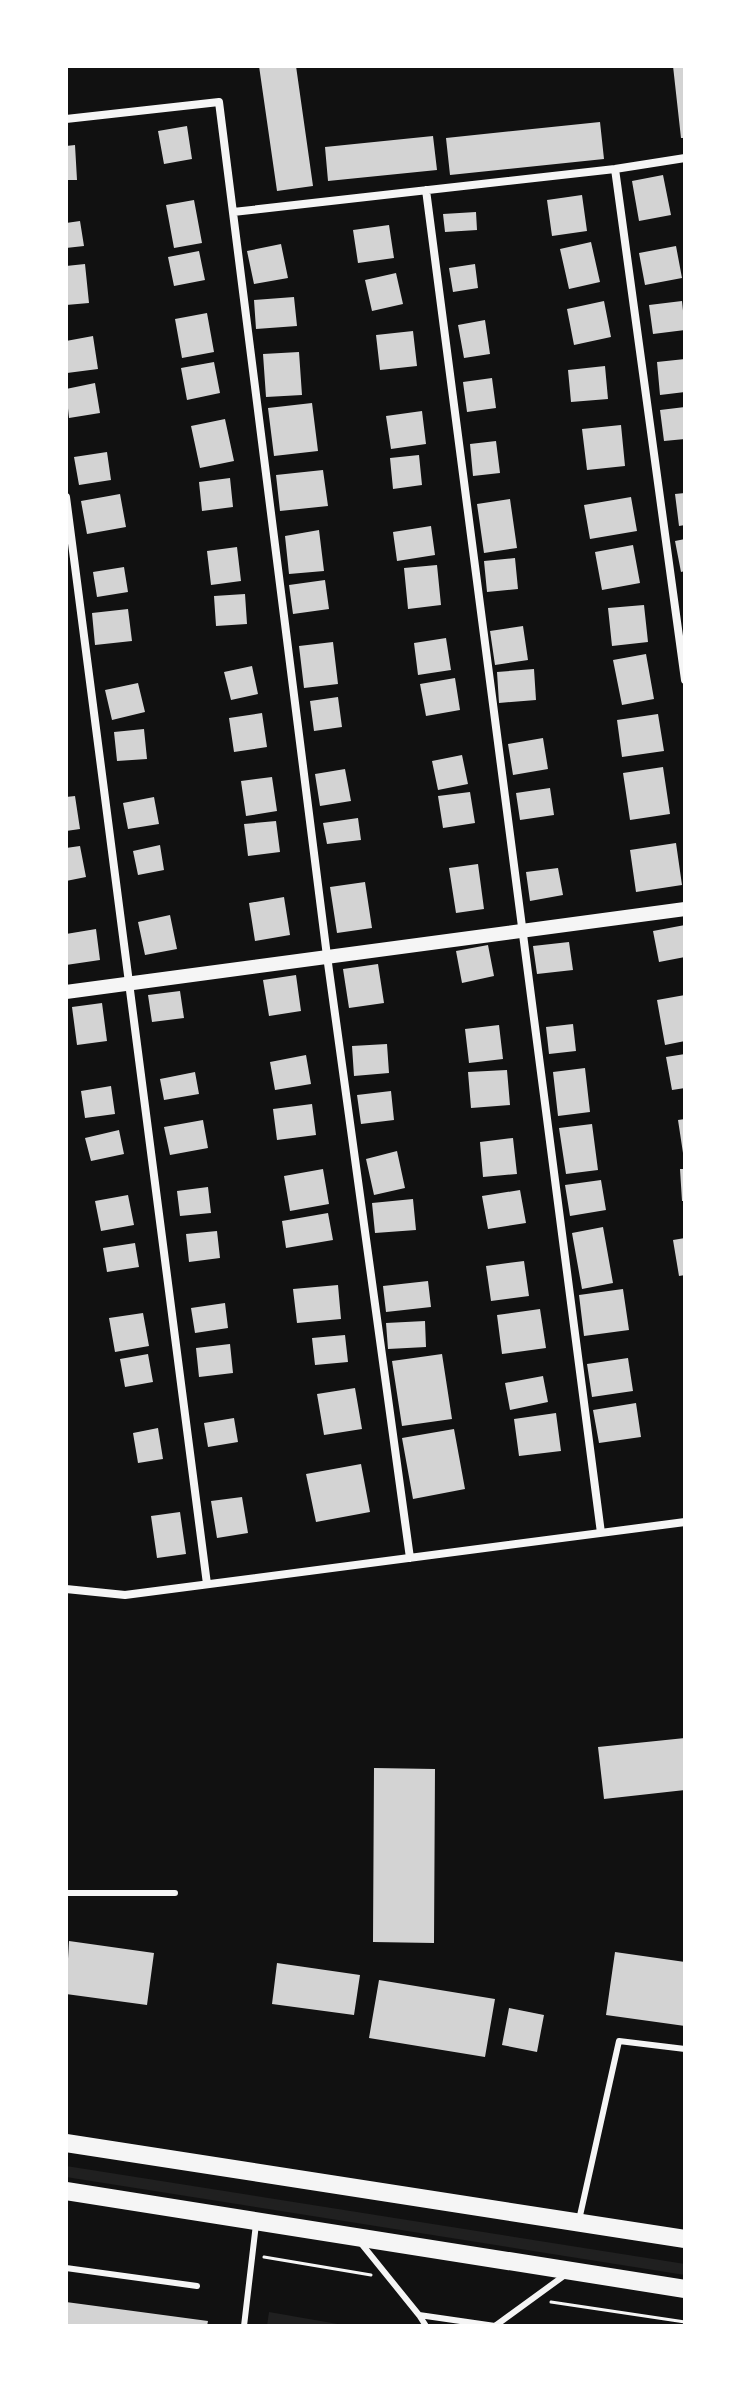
<svg xmlns="http://www.w3.org/2000/svg" width="751" height="2392" viewBox="0 0 751 2392" font-family="Arial,sans-serif">
	<style>
		.green { fill: #202020 }
		.building { fill: #d3d3d3 }
		.lines { fill: none; stroke-linecap: round; stroke-linejoin: round }
		.path { stroke: #f5f5f5; stroke-width: 3 }
		.service { stroke: #f5f5f5; stroke-width: 6 }
		.minor { stroke: #f5f5f5; stroke-width: 8 }
		.tertiary { stroke: #f5f5f5; stroke-width: 14 }
		.primary { stroke: #f5f5f5; stroke-width: 18 }
	</style>
	<rect width="100%" height="100%" fill="#111"/>
	<path class="green" d="M66,2166L685,2264V2275L66,2177Z
		M269,2312L349,2326H350H267Z"/>
	<path class="building" d="M259,66H296L313,186L277,191Z
		M673,66H685V138H681Z
		M600,122L604,159L450,175L446,138Z
		M187,126L192,159L164,164L158,131Z
		M433,136L437,170L328,181L325,147Z
		M75,145L77,180H66V146Z
		M663,175L671,215L639,221L632,181Z
		M582,195L587,231L552,236L547,200Z
		M194,200L202,243L174,248L166,205Z
		M476,212L477,230L445,232L443,214Z
		M80,221L84,246L66,248V223Z
		M389,225L394,258L358,263L353,230Z
		M591,242L600,282L569,289L560,249Z
		M281,244L288,278L254,284L247,251Z
		M676,246L682,278L645,285L639,253Z
		M199,251L205,280L174,286L168,257Z
		M85,264L89,303L66,305V266Z
		M475,264L478,288L453,292L449,268Z
		M396,273L403,304L372,311L365,280Z
		M294,297L297,326L256,329L254,300Z
		M604,301L611,337L574,345L567,309Z
		M682,301L685,330L653,334L649,305Z
		M207,313L214,352L182,358L175,319Z
		M485,320L490,354L464,358L458,325Z
		M413,331L417,366L380,370L376,335Z
		M93,336L98,369L67,373L66,341Z
		M299,352L302,395L266,397L263,354Z
		M685,359V392L660,395L657,362Z
		M214,362L220,393L187,400L181,368Z
		M605,366L608,399L571,402L568,370Z
		M492,378L496,408L467,412L463,382Z
		M95,383L100,413L69,418L66,389Z
		M312,403L318,451L274,456L268,408Z
		M685,407V439L664,441L660,410Z
		M422,411L426,444L391,449L386,416Z
		M225,419L234,461L200,468L191,426Z
		M621,425L625,466L587,470L582,429Z
		M496,441L500,473L473,476L470,444Z
		M107,452L111,480L79,485L74,457Z
		M419,455L422,485L393,489L390,458Z
		M323,470L328,506L280,511L276,475Z
		M230,478L233,507L202,511L199,482Z
		M685,493V525L679,526L675,494Z
		M120,494L126,527L87,534L81,501Z
		M631,497L637,531L590,539L584,505Z
		M510,499L517,548L484,553L477,504Z
		M431,526L435,555L397,561L393,532Z
		M319,530L324,571L289,574L285,536Z
		M685,539V571L681,572L675,541Z
		M633,545L640,583L602,590L595,552Z
		M237,547L241,581L211,585L207,551Z
		M515,558L518,589L487,592L484,561Z
		M437,565L441,605L408,609L404,568Z
		M124,567L128,592L97,597L93,572Z
		M325,580L329,609L293,614L289,585Z
		M245,594L247,624L216,626L214,596Z
		M644,605L648,642L612,646L608,608Z
		M128,609L132,641L95,645L92,613Z
		M523,626L528,660L495,665L490,631Z
		M446,638L451,670L418,675L414,643Z
		M333,642L338,684L304,688L299,646Z
		M646,654L654,699L622,705L613,660Z
		M252,666L258,694L231,700L224,672Z
		M534,669L536,700L499,703L497,672Z
		M455,678L460,710L426,716L420,684Z
		M138,683L145,712L112,720L105,690Z
		M338,697L342,727L314,731L310,701Z
		M262,713L267,747L234,752L229,718Z
		M658,714L664,751L622,757L617,720Z
		M144,729L147,759L117,761L114,732Z
		M543,738L548,769L513,775L508,744Z
		M462,755L468,784L438,790L432,761Z
		M663,767L670,814L630,820L623,773Z
		M345,769L351,801L320,806L315,774Z
		M272,777L277,811L246,816L241,781Z
		M550,788L554,815L520,820L516,793Z
		M470,792L475,823L443,828L438,796Z
		M75,796L80,829L66,831V797Z
		M154,797L159,824L128,829L123,803Z
		M358,818L361,840L327,844L323,823Z
		M276,821L280,852L248,856L244,824Z
		M676,843L682,885L636,892L630,850Z
		M160,845L164,870L138,875L133,851Z
		M80,846L86,877L66,881V848Z
		M478,864L484,909L456,913L449,868Z
		M558,868L563,895L530,901L526,872Z
		M365,882L372,928L337,933L330,887Z
		M284,897L290,935L255,941L249,903Z
		M170,915L177,949L145,955L138,922Z
		M685,925V957L659,962L653,931Z
		M96,929L100,960L66,965V934Z
		M569,942L573,970L537,974L533,946Z
		M488,945L494,976L462,983L456,951Z
		M378,964L384,1003L349,1008L343,969Z
		M296,975L301,1011L269,1016L263,980Z
		M180,991L184,1018L152,1022L148,995Z
		M685,995V1041L665,1045L657,1000Z
		M102,1003L107,1041L77,1045L72,1007Z
		M573,1024L576,1051L549,1054L546,1027Z
		M499,1025L503,1059L469,1063L465,1029Z
		M387,1044L389,1073L354,1076L352,1046Z
		M685,1054V1088L672,1090L666,1057Z
		M306,1055L311,1084L275,1090L270,1062Z
		M585,1068L590,1112L558,1116L553,1072Z
		M507,1070L510,1105L471,1108L468,1072Z
		M195,1072L199,1094L164,1100L160,1079Z
		M111,1086L115,1114L85,1118L81,1091Z
		M391,1091L394,1120L361,1124L357,1095Z
		M312,1104L316,1135L277,1140L273,1109Z
		M685,1119V1153H683L678,1120Z
		M203,1120L208,1148L170,1155L164,1127Z
		M592,1124L598,1170L566,1174L559,1128Z
		M119,1130L124,1154L91,1161L85,1138Z
		M513,1138L517,1174L483,1177L480,1142Z
		M397,1151L405,1188L374,1195L366,1159Z
		M323,1169L329,1204L290,1211L284,1176Z
		M680,1169H685V1201H682Z
		M601,1180L606,1210L570,1216L565,1185Z
		M208,1187L211,1213L180,1216L177,1191Z
		M520,1190L526,1223L488,1229L482,1196Z
		M128,1195L134,1225L101,1231L95,1201Z
		M413,1199L416,1230L375,1233L372,1203Z
		M328,1213L333,1240L286,1248L282,1221Z
		M603,1227L613,1283L582,1289L572,1233Z
		M217,1231L220,1258L189,1262L186,1234Z
		M685,1238V1275L679,1276L673,1240Z
		M135,1243L139,1267L107,1272L103,1248Z
		M524,1261L529,1296L491,1301L486,1266Z
		M428,1281L431,1307L386,1312L383,1286Z
		M338,1285L341,1319L297,1323L293,1289Z
		M623,1289L629,1330L584,1336L579,1295Z
		M225,1303L228,1328L195,1333L191,1308Z
		M540,1309L546,1348L502,1354L497,1315Z
		M143,1313L149,1346L115,1352L109,1318Z
		M425,1321L426,1347L388,1349L386,1323Z
		M345,1335L348,1362L315,1365L312,1338Z
		M230,1344L233,1373L199,1377L196,1348Z
		M148,1354L153,1382L125,1387L120,1359Z
		M442,1354L452,1419L402,1426L392,1361Z
		M628,1358L633,1391L592,1397L587,1364Z
		M543,1376L548,1402L510,1410L505,1383Z
		M355,1388L362,1429L324,1435L317,1394Z
		M636,1403L641,1437L599,1443L593,1410Z
		M556,1413L561,1451L519,1456L514,1419Z
		M234,1418L238,1442L208,1447L204,1423Z
		M158,1428L163,1459L138,1463L133,1433Z
		M454,1429L465,1489L413,1499L402,1438Z
		M361,1464L370,1512L316,1522L306,1474Z
		M242,1497L248,1533L217,1538L211,1501Z
		M180,1512L186,1554L157,1558L151,1516Z
		M685,1738V1790L604,1799L598,1747Z
		M374,1768L435,1769L434,1943L373,1942Z
		M69,1941L154,1953L147,2005L66,1994Z
		M615,1952L685,1962V2026L606,2015Z
		M277,1963L360,1975L354,2015L272,2004Z
		M379,1980L495,1999L485,2057L369,2038Z
		M509,2008L544,2015L537,2052L502,2045Z
		M66,2302L208,2321L207,2326H66Z"/>
	<g class="lines">
		<path class="path" d="M264,2257L371,2275
			M551,2302L685,2322"/>
		<path class="service" d="M66,1893H175
			M579,2220L619,2041L685,2049
			M360,2242L419,2315L495,2326L565,2275
			M66,2268L197,2286
			M419,2315L426,2326
			M244,2326L256,2224"/>
		<path class="minor" d="M66,119L219,102L327,956L410,1558
			M615,169L685,680
			M426,190L601,1533
			M233,212L615,169L685,158
			M66,497L207,1584
			M66,1589L125,1595L685,1522"/>
		<path class="tertiary" d="M66,992L685,909"/>
		<path class="primary" d="M66,2143L685,2239
			M66,2191L685,2289"/>
	</g>
	<rect width="751" height="2392" fill="none" stroke="#ffffff" stroke-width="136"/>
</svg>
